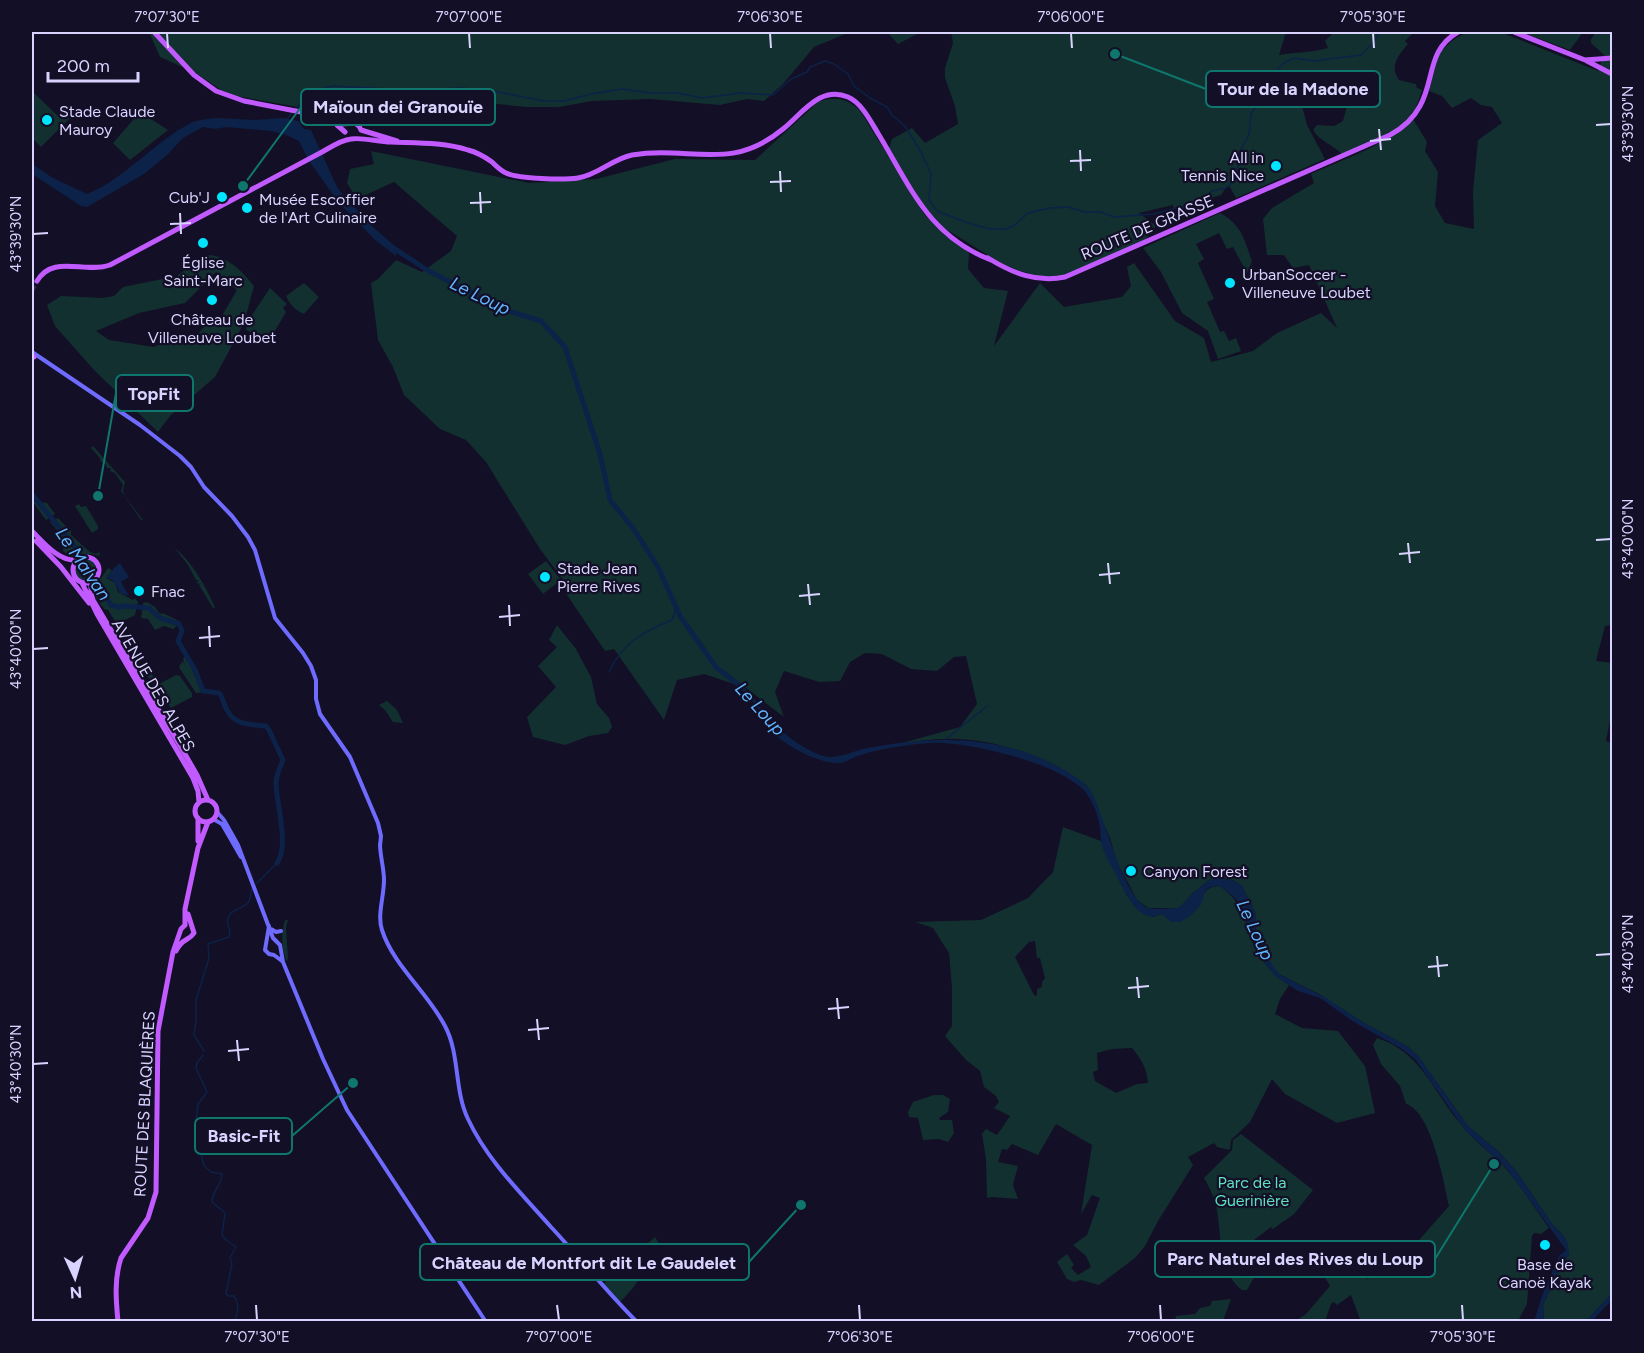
<svg xmlns="http://www.w3.org/2000/svg" width="1644" height="1353" viewBox="0 0 1644 1353" font-family="Figtree,sans-serif">
	<style>
		.green { fill: #12302f; fill-rule: evenodd }
		.water { fill: #0c2248 }
		.lines { fill: none; stroke-linecap: round; stroke-linejoin: round }
		.stream { stroke: #0c2248; stroke-width: 1.5 }
		.river { stroke: #0c2248; stroke-width: 5 }
		.primary-tunnel { stroke: #312d47; stroke-width: 5; stroke-dasharray: 5 2.5; stroke-linecap: butt }
		.secondary { stroke: #6f6bff; stroke-width: 4 }
		.primary { stroke: #c25bff; stroke-width: 5 }
		.ticks { fill: none; stroke: #d9d4ff; stroke-width: 2 }
		.poi-dot { fill: #00e5ff; stroke: #130f26; stroke-width: 2 }
		.labels { text-anchor: middle; stroke-width: 4.5; stroke-linejoin: round; paint-order: stroke }
		.poi-label { font-size: 16px; fill: #d9d4ff; stroke: #130f26; text-anchor: start }
		.street-label { font-size: 16px; fill: #d9d4ff; stroke: #130f26 }
		.park-label { font-size: 16px; fill: #5fe0c0; stroke: #130f26 }
		.water-label { font-size: 18px; font-style: italic; fill: #62b6ff; stroke: #130f26 }
		.leader { fill: none; stroke: #0f766e; stroke-width: 2 }
		.callout-dot { fill: #0f766e; stroke: #130f26; stroke-width: 2 }
		.callout { fill: #130f26; stroke: #0f766e; stroke-width: 2 }
		.callout-label { font-size: 18px; text-anchor: middle; font-weight: bold; fill: #d9d4ff }
		.neatline { fill: none; stroke: #d9d4ff; stroke-width: 2 }
		.ticks-label { font-size: 15px; text-anchor: middle; fill: #d9d4ff }
	</style>
	<rect width="100%" height="100%" fill="#130f26"/>
	<path class="green" d="M149,32H850L814,47L783,84L764,101L747,99L720,105L650,99L592,101L559,107H526L487,103L396,105L402,95L330,89L314,96L309,103L316,106L315,110L236,96L221,90L196,73L160,57Z
		M887,32H921L898,44Z
		M951,32H1292L1285,35L1279,55C1296,52 1311,53 1328,48L1325,41L1334,32H1366L1365,35L1367,32H1414L1405,41L1408,44C1398,56 1389,66 1399,80L1416,84L1417,88L1422,90C1420,96 1418,103 1415,109C1400,133 1367,143 1343,155C1334,145 1319,141 1313,130L1317,125L1334,126L1343,121L1351,91L1355,92L1365,82L1360,75L1346,90L1306,72L1300,98L1307,125L1325,159L1236,198L1230,187L1227,186L1221,195L1208,199V208C1195,211 1185,215 1173,207V205L1139,213L1156,226L1144,241L1063,275L1042,277L1017,270L999,262L944,228L922,203L889,148L892,139L912,128L925,143L958,124L955,106L945,78V68L953,43Z
		M1467,32H1500L1598,71L1604,55L1591,43V39L1596,32H1612V625L1605,626L1596,661L1612,663V711L1606,741L1612,743V1293L1586,1321H1544L1543,1305L1561,1265L1569,1255L1564,1236L1552,1224L1517,1172L1499,1152L1467,1125L1418,1056L1407,1046L1364,1023L1319,994L1279,974L1271,966L1255,931L1256,914L1242,886L1235,881L1227,879L1219,878L1209,880L1193,893L1179,908H1148L1137,900L1117,862L1110,838L1086,785C1049,758 1003,741 957,739C939,738 920,741 902,743L960,727L977,704L966,656L954,657L937,671L911,669L882,654L865,653L850,662L840,681L819,682L784,671L775,692L784,717L746,688L704,674L677,680L664,720L614,649L605,651L567,595L569,588L540,549L486,462L466,440L440,429L404,395L393,367L378,340L371,283L378,279L396,260L422,272L451,251L457,236L394,182L357,199L347,183L350,169L374,164L371,151L529,183L596,179L675,159L755,160L818,102C835,96 848,98 861,112L924,214L944,235L969,252L968,269L984,288L1008,291L994,346L1040,283L1064,307L1122,297L1131,286L1127,267L1134,263L1175,321L1204,338L1211,362L1253,351L1277,333L1321,313L1337,328L1309,265L1293,268L1284,255H1267L1263,219L1272,208L1314,183L1311,174C1346,158 1385,146 1413,119L1427,142L1425,151L1438,172L1435,206L1445,223L1474,229L1473,191L1478,140L1502,123L1492,107L1481,105L1471,98L1452,108L1442,96L1429,91L1439,53L1453,40Z
		M1521,32H1581V35L1570,50Z
		M32,91L58,116L68,106L75,113L41,147L32,138Z
		M140,112L168,130L130,160L113,143Z
		M1220,213C1242,225 1244,239 1252,261L1247,273L1233,247L1227,249L1219,233L1196,244L1204,259L1198,263L1214,299L1207,302L1220,332L1224,331L1229,341L1236,338L1241,351L1218,359L1208,331L1182,313L1161,272L1143,248Z
		M210,255C230,258 242,271 254,286L244,323L215,377L170,416L158,432L94,370L55,326L47,305L61,296L103,298L114,296L123,287L177,276L199,259ZM216,272L237,290L216,326L208,321L195,338L182,333L154,347L109,340L96,331L139,313L185,303Z
		M304,283L319,297L304,314C295,310 290,305 286,296Z
		M270,288L287,304L283,308L286,312L269,341L246,330L252,315Z
		M93,446L125,482L123,490L124,495L143,520H141L121,491L123,485L115,473L110,471L111,468H107L105,463L101,462L99,457L91,448Z
		M32,501L47,503L55,514L46,520Z
		M79,504L81,507L86,506L98,526V529L92,533L75,506Z
		M58,518L71,531V535L90,552L96,554L100,552L99,556C82,549 74,563 63,551C65,539 58,531 50,522Z
		M174,547C192,562 206,586 215,608H213L199,585L201,583L198,584L197,582L199,580H196L188,565Z
		M75 570a11 11 0 1 1 22 0a11 11 0 1 1-22 0Z
		M546,561L561,580L543,594L528,574Z
		M108,568L112,570L107,578L115,583L118,592L133,600L135,598L138,602L135,615L117,624L108,610L104,609L96,598L94,588Z
		M147,602L155,607L160,614L163,613L181,622L173,629L164,626L155,630L148,619L141,618L143,603Z
		M557,625L576,649L591,677L597,704L609,718L612,727L608,733L589,736L565,745L533,737L527,717L556,687L538,666L557,647L549,640Z
		M186,656C192,668 196,682 204,692L196,693L180,669L179,666L183,661L185,666L183,658Z
		M145,665L159,684L176,675L180,676L192,693V697L171,708L143,670Z
		M387,701L397,710L403,723L393,722L385,710L379,705Z
		M1063,827L1101,841L1127,896L1153,917L1162,914L1166,916L1202,898C1206,888 1210,887 1220,886C1249,907 1243,928 1259,955C1267,968 1277,977 1289,985L1280,999L1275,1014L1302,1028L1338,1031L1365,1066L1375,1113L1337,1123L1285,1094L1272,1079L1250,1122L1231,1140L1230,1150L1217,1147L1214,1143L1188,1157L1193,1165L1158,1221L1145,1246L1135,1258L1099,1285L1081,1280L1074,1282L1067,1279L1057,1262L1067,1254L1074,1265L1071,1268L1078,1275L1091,1267L1086,1256L1073,1245L1087,1235L1100,1198L1092,1195L1081,1214L1092,1145L1056,1124L1038,1155L1012,1144L1007,1150L1002,1149L998,1162L1018,1166L1013,1185L1018,1199L992,1197L987,1198L986,1159L982,1134L986,1129L997,1135L1010,1116L994,1108L999,1102L996,1096L984,1087L980,1071L966,1060L945,1036L952,1026V988L949,953L933,928L915,922L981,920L1028,898L1053,872ZM1035,941L1037,958H1040L1045,978L1042,982V987L1037,989V996L1034,995L1015,957L1029,942ZM1132,1048C1141,1059 1147,1068 1148,1083L1137,1084L1116,1093L1095,1081L1093,1072L1098,1070L1097,1053L1112,1049Z
		M285,920H288L286,927L288,958L287,962C281,949 281,933 285,920Z
		M1377,1038C1421,1052 1432,1090 1459,1122C1473,1141 1493,1154 1508,1171C1523,1189 1535,1209 1549,1228L1541,1234L1534,1233L1532,1236L1527,1304L1518,1321L1361,1322L1351,1295L1337,1305L1334,1302L1331,1304L1325,1321L1294,1322L1306,1314L1330,1286L1321,1271L1356,1255L1367,1279L1398,1264L1449,1206C1444,1182 1431,1111 1406,1104L1400,1086L1381,1064L1373,1045Z
		M934,1095H943L950,1099L948,1112L939,1118L940,1120H952L954,1133L948,1142L939,1139L923,1140L918,1118L909,1117L908,1112L913,1102Z
		M1241,1134L1313,1190L1294,1214L1273,1229L1271,1227L1254,1240L1256,1251L1249,1259L1246,1270L1255,1276L1247,1290H1242C1217,1271 1222,1233 1216,1205C1213,1195 1209,1187 1204,1178L1232,1150L1233,1140Z
		M655,1237L663,1250C647,1265 637,1286 621,1301L618,1300L603,1284Z
		M1231,1299L1223,1321H1175L1176,1316L1195,1314L1200,1308L1210,1306L1212,1301Z"/>
	<path class="water" d="M218,118L254,120L283,118L298,121L304,129L311,130L338,189L373,227L396,247V256L374,239L339,203L309,161L299,141L286,135L271,131L226,127L215,129L203,127L183,138L168,154L144,174L87,207L81,206L32,174V164L53,178L87,194C126,178 154,142 191,123C199,119 209,119 218,118Z
		M120,563L129,577L121,582L129,596L120,593L114,582L107,577L114,568Z
		M736,680C751,692 759,707 772,721C784,735 802,748 820,755C837,761 851,751 868,748C939,734 1012,735 1074,776C1080,780 1087,785 1091,791C1104,814 1124,900 1148,908C1156,910 1170,908 1179,908L1193,893L1209,880L1219,878L1235,881L1242,886L1256,914V931L1266,956L1279,974L1326,998L1364,1023L1407,1046L1418,1056L1467,1125L1499,1152L1517,1172L1552,1224L1564,1236L1568,1244L1569,1255L1561,1265L1543,1305L1544,1321H1534L1542,1296L1559,1256L1566,1250L1507,1169L1465,1130L1415,1059L1402,1049L1354,1022L1320,998L1298,991L1275,976L1260,957L1240,905L1235,898L1220,886L1210,887L1205,891L1201,905L1189,917L1180,922H1171L1162,914C1138,926 1125,891 1116,875C1111,865 1103,853 1101,842C1100,837 1101,832 1100,828C1099,817 1093,803 1087,794C1080,784 1064,776 1054,771C1026,757 960,741 930,743C907,745 880,748 858,756C851,758 845,764 837,763C816,762 791,748 775,735C765,727 762,717 756,706C750,698 741,690 735,682Z
		M1612,1293V1300L1592,1321H1586Z"/>
	<g class="lines">
		<path class="stream" d="M296,108L316,90L332,86L389,89L396,91L462,88L493,91L544,101H564L591,94L621,89L651,93H678L702,98L741,93L773,95L791,79L807,72L810,67L825,61L834,64L848,74L854,86L870,98L887,107L892,115L905,126L921,152L931,174L929,200L937,211L968,223L990,229H1006L1015,225L1028,213L1050,208L1068,207L1084,212H1101L1114,217L1154,214L1198,202L1212,191L1226,188L1230,185L1238,166L1240,151L1249,135L1251,114L1264,95L1271,88V80L1274,73L1284,63L1294,58L1314,61L1361,55L1372,44L1380,32
			M286,120L291,114
			M609,672C623,642 643,632 672,620L676,608
			M946,739L987,706
			M257,883L277,863
			M204,1051L194,1035L196,1020V1000L209,958L208,944L229,937C232,930 226,925 228,918C231,909 242,909 248,903C251,899 250,894 252,889
			M203,1055L197,1063L196,1068L207,1092L198,1104L195,1129L204,1166L211,1172L222,1174C222,1185 212,1191 212,1202L225,1213L222,1235L226,1240L236,1247L230,1258L232,1264L226,1293L228,1296H234C240,1304 238,1313 234,1322"/>
		<path class="river" d="M392,247L427,270L505,310L541,321L565,347L600,454L610,500L633,528L658,567L680,616L716,667L739,685
			M32,494L75,547L111,605L119,607L125,606L149,608L160,618L179,624L182,631L178,641L195,670L203,691L219,693C224,698 223,705 227,710C235,726 251,724 266,726L269,730L283,760C280,768 276,775 276,783C276,804 290,845 277,863"/>
		<path class="primary-tunnel" d="M32,290L37,281"/>
		<path class="secondary" d="M32,352L140,425L180,456L191,467L204,487L232,516L248,537L255,550L275,618L303,653L311,666L316,680V699L320,714L350,757L378,823L381,836L380,846
			M217,812L224,820L238,845L273,938L280,945L283,962L323,1059L347,1110L486,1322
			M213,819L222,824L241,857
			M380,844C380,856 384,868 384,880C384,897 377,915 382,930C393,965 428,993 445,1026C460,1054 454,1090 468,1119C487,1160 521,1193 551,1227C580,1258 606,1291 637,1322
			M269,926L265,950L269,954L274,955L282,961
			M271,929L276,932L281,931"/>
		<path class="primary" d="M154,32L194,75L216,91L244,101L301,112L341,124L355,123L359,126L361,130
			M1514,32L1585,60L1612,58
			M1587,61L1612,74
			M337,125L345,132
			M361,130L397,141
			M988,258C1012,273 1037,283 1065,277L1390,135C1403,128 1413,119 1420,106C1435,79 1427,50 1458,32
			M37,281C53,254 84,274 110,265L322,152C331,147 341,140 351,139C363,137 378,142 391,142C416,143 444,142 468,150C476,152 485,157 492,162C496,166 501,171 506,173C519,179 564,180 578,178C598,175 612,159 632,155C690,145 730,173 783,129C802,114 820,85 848,97C862,103 871,122 879,135C911,188 929,236 991,260
			M32,357H34
			M32,531C43,542 59,562 77,560
			M36,541L61,567L89,603
			M73 570a13 13 0 1 1 26 0a13 13 0 1 1-26 0Z
			M91,582V593L93,600L178,742L197,775L208,800
			M82,583L97,614L193,778L198,791L199,802
			M195 811a11 11 0 1 1 22 0a11 11 0 1 1-22 0Z
			M198,818V841
			M185,925V909L198,848L208,822
			M176,951C182,938 189,941 194,933L188,914
			M118,1322C116,1300 114,1279 121,1258L148,1218L156,1192L158,1031L173,952L181,929L185,925"/>
	</g>
	<path class="ticks" d="M167,33L168,48M469,33L470,48M770,33L771,48M1071,33L1072,48M1373,33L1374,48M1596,125L1611,124M1379,129L1381,150M1370,141L1391,139M1080,150L1081,171M1070,161L1091,160M780,171L781,192M770,182L791,181M480,192L481,213M470,203L491,202M180,213L181,234M170,224L191,223M33,234L48,233M1596,540L1611,539M1408,543L1410,563M1399,554L1420,552M1108,563L1110,584M1099,575L1120,573M808,584L810,605M799,596L820,594M509,605L510,626M499,617L520,615M209,626L210,647M199,638L220,636M33,649L48,648M1596,955L1611,954M1437,956L1439,977M1428,967L1448,965M1137,977L1139,998M1128,988L1149,986M837,998L839,1019M828,1009L849,1007M537,1019L539,1040M528,1030L549,1028M237,1040L239,1061M228,1051L249,1049M33,1064L48,1063M256,1305L257,1320M557,1305L559,1320M859,1305L860,1320M1160,1305L1161,1320M1462,1305L1463,1320"/>
	<g class="poi-dot">
		<circle cx="47" cy="120" r="6"/>
		<circle cx="1276" cy="166" r="6"/>
		<circle cx="222" cy="197" r="6"/>
		<circle cx="247" cy="208" r="6"/>
		<circle cx="203" cy="243" r="6"/>
		<circle cx="1230" cy="283" r="6"/>
		<circle cx="212" cy="300" r="6"/>
		<circle cx="545" cy="577" r="6"/>
		<circle cx="139" cy="591" r="6"/>
		<circle cx="1131" cy="871" r="6"/>
		<circle cx="1545" cy="1245" r="6"/>
	</g>
	<g class="labels">
		<g class="poi-label">
			<text x="59" y="117">Stade Claude<tspan x="59" dy="18">Mauroy</tspan></text>
			<text x="1264" y="163" text-anchor="end">All in<tspan x="1264" dy="18">Tennis Nice</tspan></text>
			<text x="210" y="203" text-anchor="end">Cub'J</text>
			<text x="259" y="205">Musée Escoffier<tspan x="259" dy="18">de l'Art Culinaire</tspan></text>
			<text x="203" y="268" text-anchor="middle">Église<tspan x="203" dy="18">Saint-Marc</tspan></text>
			<text x="1242" y="280">UrbanSoccer -<tspan x="1242" dy="18">Villeneuve Loubet</tspan></text>
			<text x="212" y="325" text-anchor="middle">Château de<tspan x="212" dy="18">Villeneuve Loubet</tspan></text>
			<text x="557" y="574">Stade Jean<tspan x="557" dy="18">Pierre Rives</tspan></text>
			<text x="151" y="597">Fnac</text>
			<text x="1143" y="877">Canyon Forest</text>
			<text x="1545" y="1270" text-anchor="middle">Base de<tspan x="1545" dy="18">Canoë Kayak</tspan></text>
		</g>
		<g class="street-label">
			<text transform="translate(1147 227) rotate(-23)" y="6">ROUTE DE GRASSE</text>
			<text transform="translate(154 685) rotate(60)" y="6">AVENUE DES ALPES</text>
			<text transform="translate(144 1104) rotate(-87)" y="6">ROUTE DES BLAQUIÈRES</text>
		</g>
		<g class="park-label">
			<text x="1252" y="1188">Parc de la<tspan x="1252" dy="18">Guerinière</tspan></text>
		</g>
		<g class="water-label">
			<text transform="translate(480 296) rotate(26)" y="6">Le Loup</text>
			<text transform="translate(83 564) rotate(56)" y="6">Le Malvan</text>
			<text transform="translate(760 709) rotate(48)" y="6">Le Loup</text>
			<text transform="translate(1255 930) rotate(65)" y="6">Le Loup</text>
		</g>
	</g>
	<path class="leader" d="M1115 54L1206 89M243 186L301 107M98 496L116 393M353 1083L292 1136M1494 1164L1435 1259M801 1205L749 1262"/>
	<g class="callout-dot">
		<circle cx="1115" cy="54" r="6"/>
		<circle cx="243" cy="186" r="6"/>
		<circle cx="98" cy="496" r="6"/>
		<circle cx="353" cy="1083" r="6"/>
		<circle cx="1494" cy="1164" r="6"/>
		<circle cx="801" cy="1205" r="6"/>
	</g>
	<g class="callout">
		<rect x="1206" y="71" width="174" height="36" rx="6"/>
		<rect x="301" y="89" width="194" height="36" rx="6"/>
		<rect x="116" y="375" width="77" height="36" rx="6"/>
		<rect x="195" y="1118" width="97" height="36" rx="6"/>
		<rect x="1155" y="1241" width="280" height="36" rx="6"/>
		<rect x="420" y="1244" width="329" height="36" rx="6"/>
	</g>
	<g class="callout-label">
		<text x="1293" y="95">Tour de la Madone</text>
		<text x="398" y="113">Maïoun dei Granouïe</text>
		<text x="154" y="400">TopFit</text>
		<text x="244" y="1142">Basic-Fit</text>
		<text x="1295" y="1265">Parc Naturel des Rives du Loup</text>
		<text x="584" y="1269">Château de Montfort dit Le Gaudelet</text>
	</g>
	<rect width="1644" height="1353" fill="none" stroke="#130f26" stroke-width="66"/>
	<g transform="translate(75 1278) rotate(176)" stroke="#130f26" stroke-width="4.5" paint-order="stroke">
	<path d="M0-4.5L10 22L0 15L-10 22Z" fill="#d9d4ff"/>
	<text y="-9" font-size="16" font-weight="bold" text-anchor="middle" fill="#d9d4ff">N</text>
	</g>
	<path d="M48 72v9h90v-9" fill="none" stroke="#d9d4ff" stroke-width="3"/>
	<text x="57" y="72" font-size="18" fill="#d9d4ff" stroke="#130f26" stroke-width="4.5" paint-order="stroke">200 m</text>
	<rect x="33" y="33" width="1578" height="1287" class="neatline"/>
	<g class="ticks-label">
		<text x="167" y="22">7°07'30"E</text>
		<text x="469" y="22">7°07'00"E</text>
		<text x="770" y="22">7°06'30"E</text>
		<text x="1071" y="22">7°06'00"E</text>
		<text x="1373" y="22">7°05'30"E</text>
		<text transform="translate(1628 124) rotate(-90)" y="5">43°39'30"N</text>
		<text transform="translate(16 234) rotate(-90)" y="5">43°39'30"N</text>
		<text transform="translate(1628 539) rotate(-90)" y="5">43°40'00"N</text>
		<text transform="translate(16 649) rotate(-90)" y="5">43°40'00"N</text>
		<text transform="translate(1628 954) rotate(-90)" y="5">43°40'30"N</text>
		<text transform="translate(16 1064) rotate(-90)" y="5">43°40'30"N</text>
		<text x="257" y="1342">7°07'30"E</text>
		<text x="559" y="1342">7°07'00"E</text>
		<text x="860" y="1342">7°06'30"E</text>
		<text x="1161" y="1342">7°06'00"E</text>
		<text x="1463" y="1342">7°05'30"E</text>
	</g>
</svg>
